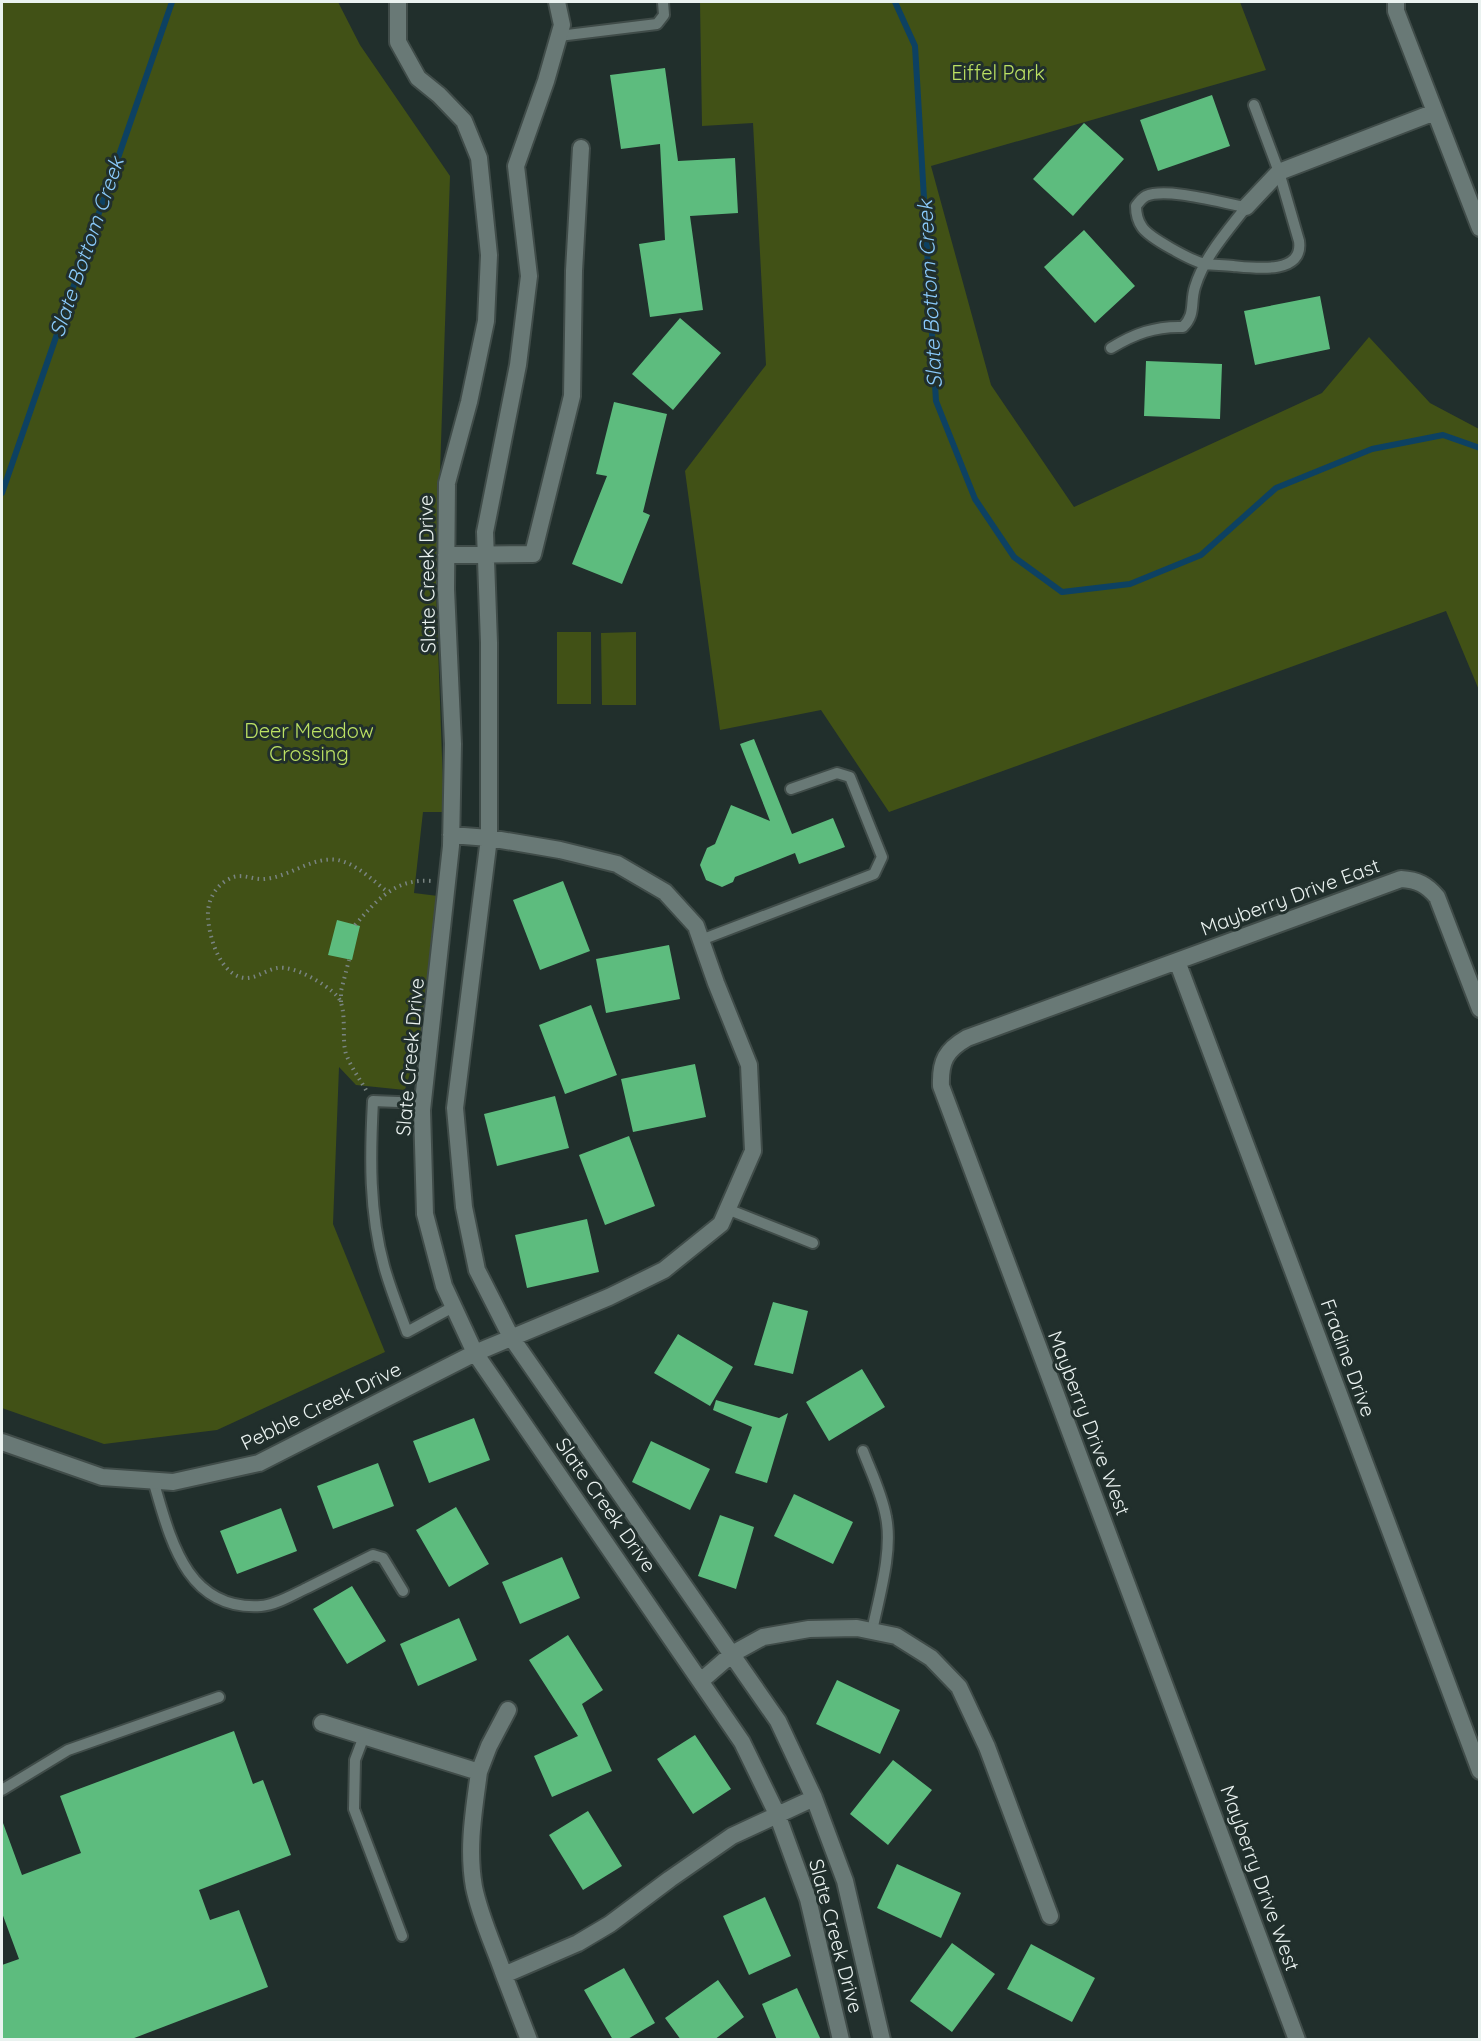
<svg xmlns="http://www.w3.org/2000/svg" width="1481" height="2041" viewBox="0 0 1481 2041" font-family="Quicksand,sans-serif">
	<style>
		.green { fill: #415116 }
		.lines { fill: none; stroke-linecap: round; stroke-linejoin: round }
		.stream { stroke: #0d4162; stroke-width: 6 }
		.building { fill: #5dbc7e }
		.service-casing { stroke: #404c49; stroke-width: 14 }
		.minor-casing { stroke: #404c49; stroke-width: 20 }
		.path { stroke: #798481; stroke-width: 4; stroke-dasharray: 1.5 4.5; stroke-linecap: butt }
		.service { stroke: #697976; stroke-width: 10 }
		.minor { stroke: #697976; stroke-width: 16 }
		.labels { text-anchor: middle; stroke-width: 6; stroke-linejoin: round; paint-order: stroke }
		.park-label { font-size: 20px; fill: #bce163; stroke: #212f2c }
		.street-label { font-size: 20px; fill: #eaf2f0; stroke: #212f2c }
		.water-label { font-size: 21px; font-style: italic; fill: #8acafb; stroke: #212f2c }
	</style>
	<rect width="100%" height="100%" fill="#212f2c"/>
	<path class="green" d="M2,2H338L360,45L450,176L436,591L444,812H423L414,893L438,896L424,1025L405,1090L356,1085L339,1067L333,1224L385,1352L217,1430L104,1444L2,1408Z
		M700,2H1240L1266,70L931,166L991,385L1074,507L1322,393L1369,337L1430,403L1479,429V690L1446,611L889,812L821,710L720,730L685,471L766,365L753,123L702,126Z
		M557,632H591V704H557Z
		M636,632V705H602L601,633Z"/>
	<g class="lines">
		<path class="stream" d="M895,2L915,46L936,401L975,499L1014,557L1062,592L1130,584L1201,555L1276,488L1372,449L1443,435L1480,448
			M2,493L172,2"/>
	</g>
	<path class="building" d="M665,68L678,161L735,158L738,213L690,216L703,310L650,317L639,244L665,240L660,144L621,149L610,75Z
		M1212,95L1230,146L1158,171L1140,120Z
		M1084,123L1124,159L1073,216L1033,179Z
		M1084,230L1135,286L1095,323L1044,267Z
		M1320,296L1330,349L1255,365L1244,311Z
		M680,318L721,353L673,410L632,374Z
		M1146,361L1222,364L1220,419L1144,416Z
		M614,402L667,414L643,512L650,515L622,584L572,564L607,476L596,474Z
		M754,739L792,834L833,818L845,847L799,864L795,853L735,877L733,882L722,887L706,880L700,865L707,848L715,844L731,805L770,821L740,744Z
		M563,881L590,951L540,970L513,900Z
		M337,920L360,926L352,960L328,955Z
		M669,945L680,999L606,1013L596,959Z
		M591,1005L617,1075L565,1094L539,1025Z
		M695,1064L706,1117L633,1132L621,1079Z
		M555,1096L569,1148L497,1166L484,1114Z
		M629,1136L655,1206L605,1225L579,1155Z
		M587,1219L599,1272L527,1288L515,1235Z
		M773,1302L808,1311L793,1374L754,1365Z
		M678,1334L733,1367L710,1406L654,1373Z
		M862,1369L885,1407L829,1441L806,1402Z
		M716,1400L779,1418L788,1413L767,1483L735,1473L752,1427L713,1410Z
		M474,1418L490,1460L429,1483L413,1441Z
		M651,1441L710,1469L690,1510L632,1482Z
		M378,1463L394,1506L333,1529L317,1486Z
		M794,1494L853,1522L833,1564L774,1536Z
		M456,1507L489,1564L449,1587L416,1530Z
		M281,1508L297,1551L237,1574L220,1531Z
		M720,1515L754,1527L736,1589L698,1576Z
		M562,1557L580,1598L520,1624L502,1582Z
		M352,1586L386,1641L347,1664L313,1609Z
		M459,1618L477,1660L418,1686L400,1644Z
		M568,1635L603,1690L582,1704L612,1771L552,1797L534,1756L578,1736L529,1660Z
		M837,1680L900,1710L880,1754L816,1724Z
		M234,1731L253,1784L263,1780L291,1855L199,1890L210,1920L239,1910L268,1987L129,2040H2V1965L19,1959L2,1913V1823H3L22,1875L81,1853L60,1796Z
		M695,1735L731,1789L693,1814L657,1759Z
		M893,1760L932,1790L888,1845L850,1814Z
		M588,1811L622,1866L583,1890L549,1835Z
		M897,1864L961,1893L941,1938L877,1908Z
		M765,1897L791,1956L749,1975L723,1916Z
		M952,1943L995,1974L952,2032L910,2001Z
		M1031,1944L1095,1978L1072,2022L1007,1989Z
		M624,1968L655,2023L626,2040H613L584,1990Z
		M718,1980L744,2017L714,2040H681L665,2018Z
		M797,1988L821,2040H777L762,2004Z"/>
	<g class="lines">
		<defs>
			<path id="service" d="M559,36L657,24L664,15L663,2
				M1111,348C1134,334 1155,326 1183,327C1196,314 1190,303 1195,287C1204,257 1227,232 1246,207C1222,203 1167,187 1146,196C1142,198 1139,202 1136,206C1136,214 1137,220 1142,227C1149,238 1192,261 1205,264C1214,265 1224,265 1233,266C1254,268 1304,275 1299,241L1279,172L1254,105
				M701,940L874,874L882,857L850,777L837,773L791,789
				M423,1103L373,1101C370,1156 369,1212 384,1266C390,1288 399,1310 407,1332L453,1307
				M727,1209L813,1243
				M863,1451C871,1472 882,1494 886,1517C893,1551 879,1597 872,1631
				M153,1480C170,1537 185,1611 261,1606C276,1605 294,1594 307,1588C329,1577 351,1566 373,1555L383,1558L403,1591
				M364,1736L355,1760L354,1809L402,1936
				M2,1790L68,1750L219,1697"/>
			<path id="minor" d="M398,2V42L418,78L439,95L464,121L479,158L489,255L486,321L469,402L447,483L446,589L453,744L451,846L422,1110L425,1214L444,1286L475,1353L742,1742L777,1814L808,1899L841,2040
				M557,2L562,25L546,81L516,166L529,276L518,365L485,532L489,643V838L455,1108L464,1207L477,1270L511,1337L778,1721L814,1798L845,1881L882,2040
				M1396,2V11L1480,228
				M1246,207L1279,172L1435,112
				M446,555L533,554L572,396L574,271L581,148
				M1177,961L1480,1771
				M2,1442L102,1477L173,1482L259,1463L475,1353L609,1297L664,1270L721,1224L753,1151L749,1065L716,983L696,926L665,892L617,864L560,850L489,838L451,835
				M702,1680L732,1654L763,1637L809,1629L857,1628L896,1636L931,1658L959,1687L987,1747L1050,1916
				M322,1723L479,1772C474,1810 467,1848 474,1887C480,1917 494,1946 504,1975L578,1943L610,1924L670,1879L732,1836L814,1798
				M479,1772L489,1746L508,1710
				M504,1975L529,2040
				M1297,2040L941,1086C940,1061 946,1050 967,1038L1401,879C1418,880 1427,885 1437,897L1480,1009"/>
		</defs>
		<use href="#service" class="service-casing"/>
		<use href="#minor" class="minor-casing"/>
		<path class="path" d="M355,925C377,900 395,878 432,881
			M341,1002V991L349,960
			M366,1090C359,1078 351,1067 346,1054C341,1038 348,1008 337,996C326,984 294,965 277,968C266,970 257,978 246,978C221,977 209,938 208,917C207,901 215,886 229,879C241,872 252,880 264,879C290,877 312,856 338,860C357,864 373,881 388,892"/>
		<use href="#service" class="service"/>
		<use href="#minor" class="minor"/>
	</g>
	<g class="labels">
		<g class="park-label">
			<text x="998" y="80">Eiffel Park</text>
			<text x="309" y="738">Deer Meadow<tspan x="309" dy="23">Crossing</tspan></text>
		</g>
		<g class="street-label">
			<text transform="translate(427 574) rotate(-91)" y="7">Slate Creek Drive</text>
			<text transform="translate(1290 897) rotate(-20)" y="7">Mayberry Drive East</text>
			<text transform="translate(410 1057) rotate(-85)" y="7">Slate Creek Drive</text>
			<text transform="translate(1348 1358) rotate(70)" y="7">Fradine Drive</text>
			<text transform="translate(321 1406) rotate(-26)" y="7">Pebble Creek Drive</text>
			<text transform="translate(1089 1423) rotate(69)" y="7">Mayberry Drive West</text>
			<text transform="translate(606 1505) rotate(55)" y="7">Slate Creek Drive</text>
			<text transform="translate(1260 1878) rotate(70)" y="7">Mayberry Drive West</text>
			<text transform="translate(836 1936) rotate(75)" y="7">Slate Creek Drive</text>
		</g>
		<g class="water-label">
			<text transform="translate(87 247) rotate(-71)" y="7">Slate Bottom Creek</text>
			<text transform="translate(930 294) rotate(-93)" y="7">Slate Bottom Creek</text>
		</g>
	</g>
	<rect width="1481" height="2041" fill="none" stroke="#eaf2f0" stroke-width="6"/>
</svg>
